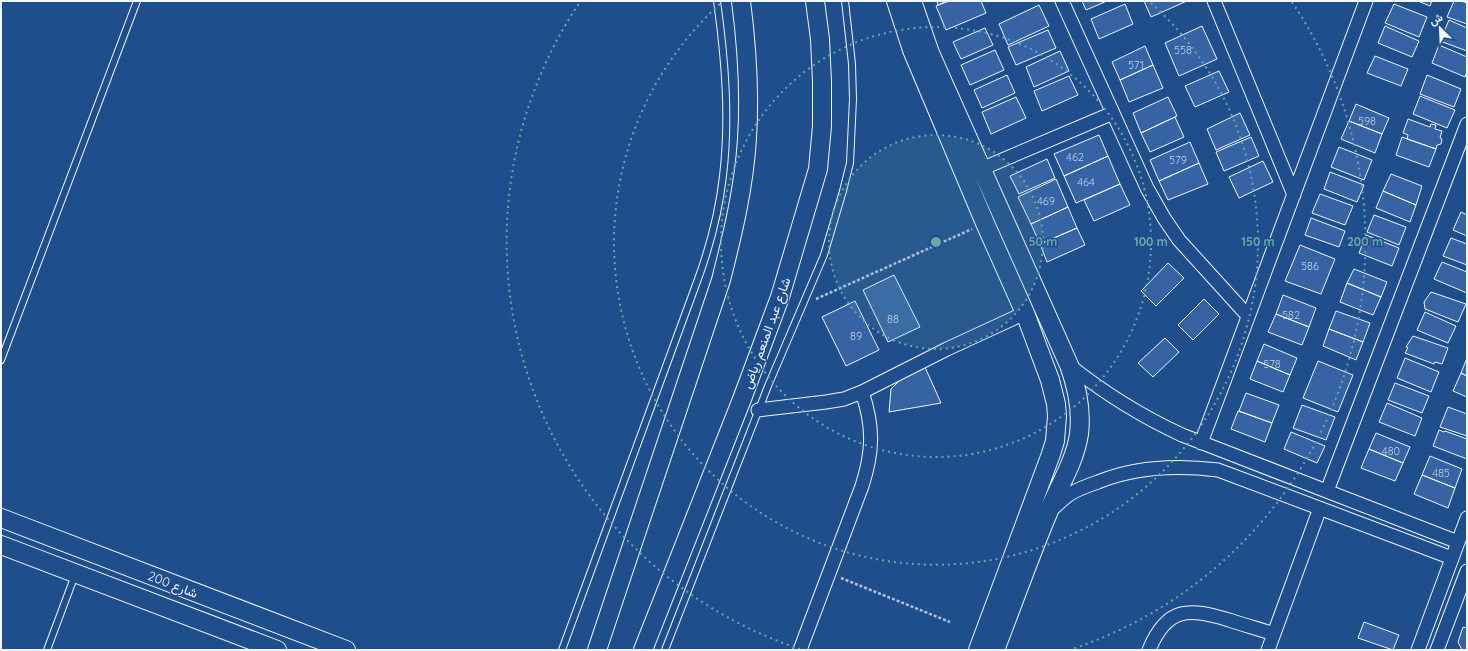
<svg xmlns="http://www.w3.org/2000/svg" width="1468" height="651" viewBox="0 0 1468 651" font-family="Quicksand,Vazirmatn,sans-serif">
	<style>
		.building { fill: #3563a3; stroke: #f2f6ff }
		.lines { fill: none; stroke-linecap: round; stroke-linejoin: round }
		.lane-casing { stroke: #f2f6ff; stroke-width: 8 }
		.street-casing { stroke: #f2f6ff; stroke-width: 15 }
		.secondary-casing { stroke: #f2f6ff; stroke-width: 20 }
		.path { stroke: #b3c4dc; stroke-width: 2.5; stroke-dasharray: 3 2; stroke-linecap: butt }
		.lane { stroke: #1f4e8c; stroke-width: 6 }
		.street { stroke: #1f4e8c; stroke-width: 13 }
		.secondary { stroke: #1f4e8c; stroke-width: 18 }
		.ring { fill: none; stroke: #6aa9a8; stroke-width: 2; stroke-dasharray: 2 4 }
		.labels { text-anchor: middle; stroke-width: 3; stroke-linejoin: round; paint-order: stroke }
		.number-label { font-size: 11px; fill: #c3d1e8 }
		.street-label { font-size: 13px; fill: #f2f6ff; stroke: #1f4e8c }
		.centre { fill: #6aa9a8; stroke: #1f4e8c; stroke-width: 2 }
		.ring-label { font-size: 12px; text-anchor: middle; font-weight: bold; fill: #6aa9a8; stroke: #1f4e8c; stroke-width: 3; stroke-linejoin: round; paint-order: stroke }
	</style>
	<rect width="100%" height="100%" fill="#1f4e8c"/>
	<path class="building" d="M937,1H947L938,5Z
		M949,1H981L986,13L946,30L936,6Z
		M1082,1H1107L1086,10Z
		M1144,1H1187L1151,17Z
		M1418,1H1432L1430,6Z
		M1454,1H1461L1467,3V24L1447,17Z
		M1125,4L1133,24L1099,39L1091,19Z
		M1394,4L1427,17L1419,37L1385,23Z
		M1039,5L1049,26L1008,45L999,24Z
		M1449,20L1467,28V51L1440,41Z
		M1202,26L1217,59L1179,76L1165,43Z
		M1385,26L1419,41L1412,57L1378,43Z
		M985,28L993,45L961,59L953,42Z
		M1048,30L1056,48L1016,65L1008,47Z
		M1439,45L1467,57V71L1465,77L1432,63Z
		M1145,46L1153,65L1120,80L1112,62Z
		M995,50L1004,70L970,85L961,65Z
		M1060,51L1069,71L1034,87L1026,67Z
		M1375,56L1408,69L1401,86L1367,73Z
		M1153,65L1163,88L1129,102L1120,80Z
		M1219,71L1229,92L1195,107L1185,86Z
		M1007,75L1015,93L982,108L974,90Z
		M1427,75L1461,89L1454,107L1420,94Z
		M1069,76L1078,95L1042,111L1034,91Z
		M1420,96L1455,110L1447,128L1413,114Z
		M1016,97L1026,118L991,134L982,112Z
		M1168,97L1177,116L1141,133L1133,113Z
		M1356,104L1389,118L1382,134L1349,121Z
		M1240,113L1250,135L1216,150L1207,129Z
		M1175,117L1184,137L1150,152L1141,133Z
		M1408,119L1430,127L1431,124L1436,125L1435,129L1442,131L1440,138L1442,139L1441,144L1437,145L1436,149L1407,139L1408,135L1403,133Z
		M1349,121L1382,134L1375,153L1341,139Z
		M1099,135L1108,156L1064,176L1054,154Z
		M1251,137L1259,156L1224,171L1216,152Z
		M1402,137L1436,149L1429,167L1396,155Z
		M1190,142L1199,163L1159,181L1150,160Z
		M1339,147L1372,160L1364,180L1331,167Z
		M1108,156L1120,184L1076,203L1064,176Z
		M1047,159L1055,178L1019,194L1010,176Z
		M1263,161L1273,182L1239,198L1229,177Z
		M1199,163L1208,184L1168,200L1159,181Z
		M1330,172L1364,185L1357,202L1324,189Z
		M1391,174L1422,186L1416,205L1383,191Z
		M1056,179L1068,207L1031,224L1018,197Z
		M1120,184L1130,205L1094,221L1084,200Z
		M1383,191L1416,205L1410,222L1376,208Z
		M1320,194L1353,206L1345,225L1312,213Z
		M1068,207L1077,228L1040,244L1031,224Z
		M1461,212L1467,215V236L1453,230Z
		M1374,215L1406,227L1399,245L1367,232Z
		M1311,218L1345,231L1339,247L1305,235Z
		M1077,228L1085,245L1047,262L1040,244Z
		M1366,235L1399,248L1392,266L1359,253Z
		M1451,238L1467,244V265L1443,256Z
		M1300,245L1335,259L1321,294L1285,281Z
		M1442,262L1467,272V293L1434,279Z
		M1168,263L1184,278L1156,306L1141,291Z
		M1354,269L1387,282L1381,297L1347,283Z
		M894,275L920,327L888,342L863,290Z
		M1347,283L1381,297L1373,315L1340,302Z
		M1431,292L1466,304L1458,322L1425,309L1424,302Z
		M1283,295L1316,308L1309,327L1276,314Z
		M1204,299L1219,314L1193,340L1178,325Z
		M855,301L879,350L846,366L822,317Z
		M1336,311L1370,323L1363,342L1329,329Z
		M1425,312L1456,326L1448,343L1417,330Z
		M1276,314L1309,327L1302,345L1268,332Z
		M1329,329L1363,342L1356,360L1323,346Z
		M1413,336L1448,348L1442,364L1435,362L1434,364L1405,353L1408,348L1406,347Z
		M1165,338L1179,352L1153,377L1138,363Z
		M1264,344L1297,358L1290,375L1257,361Z
		M1405,358L1439,372L1431,392L1397,378Z
		M1467,358V376L1461,373Z
		M1257,361L1290,375L1283,392L1250,379Z
		M1318,361L1353,375L1338,412L1303,398Z
		M924,365L941,403L889,412L891,389L905,375Z
		M1461,373L1467,376V397L1453,391Z
		M1395,383L1429,396L1422,413L1388,400Z
		M1246,393L1279,405L1272,423L1239,411Z
		M1387,403L1422,418L1415,436L1379,422Z
		M1302,405L1335,417L1326,440L1293,428Z
		M1448,407L1467,414V436L1440,427Z
		M1238,411L1272,423L1265,442L1231,429Z
		M1439,430L1444,432L1445,431L1467,439V459L1433,446Z
		M1291,432L1325,446L1317,463L1284,449Z
		M1376,433L1410,447L1403,463L1369,449Z
		M1369,449L1403,463L1395,481L1361,468Z
		M1430,456L1462,469L1455,488L1422,475Z
		M1422,475L1455,488L1448,508L1414,494Z
		M1364,622L1399,635L1393,650L1358,638Z
		M1463,627L1467,628V650H1462L1458,642Z"/>
	<g class="lines">
		<defs>
			<path id="lane" d="M1,360L137,1
				M47,650L75,575
				M562,650L698,279C710,246 719,212 723,176C730,118 725,59 717,1
				M665,650L768,386L824,255L843,191L850,163L853,99L852,64L845,1"/>
			<path id="street" d="M1062,1L1147,188L1164,218L1179,240L1248,316
				M1214,1L1294,195
				M974,172L1113,113
				M1069,365C1104,393 1141,416 1182,435L1458,542
				M758,410L826,402L844,399L862,392L947,349L1025,313
				M1201,443L1366,1
				M1327,491L1467,124
				M1051,510C1057,505 1063,499 1070,494C1078,489 1089,485 1098,482C1137,466 1177,465 1218,470L1452,558
				M800,650L862,486C873,452 874,427 862,392
				M1149,650C1167,606 1189,608 1229,620C1244,625 1259,629 1274,634
				M1268,650L1320,508
				M1418,650L1467,518
				M1437,650L1467,571"/>
			<path id="secondary" d="M896,1L912,50L985,223L1025,313L1050,380L1056,404L1057,416L1055,441L1051,454L978,650
				M912,1L930,53L1069,365C1077,387 1082,410 1079,434C1075,462 1058,487 1048,513C1029,558 1013,604 995,650
				M1,518L346,650
				M1,545L277,650
				M597,650L721,280C733,233 744,187 747,139C750,92 747,47 741,1
				M643,650L742,399L780,297L818,169L822,126V82L820,39L815,1"/>
		</defs>
		<use href="#lane" class="lane-casing"/>
		<use href="#street" class="street-casing"/>
		<use href="#secondary" class="secondary-casing"/>
		<path class="path" d="M816,299L972,229
			M841,578L950,622"/>
		<use href="#lane" class="lane"/>
		<use href="#street" class="street"/>
		<use href="#secondary" class="secondary"/>
	</g>
	<circle cx="936" cy="242" r="107" fill="#6aa9a8" fill-opacity=".12"/>
	<g class="ring">
		<circle cx="936" cy="242" r="107"/>
		<circle cx="936" cy="242" r="215"/>
		<path d="M1151 3A322 322 0 1 1 721 3"/>
		<path d="M800 649A429 429 0 0 1 580 2M1292 2A429 429 0 0 1 1072 649"/>
	</g>
	<g class="labels">
		<g class="number-label">
			<text x="1183" y="54">558</text>
			<text x="1136" y="69">571</text>
			<text x="1367" y="125">598</text>
			<text x="1075" y="161">462</text>
			<text x="1178" y="164">579</text>
			<text x="1086" y="186">464</text>
			<text x="1046" y="205">469</text>
			<text x="1310" y="270">586</text>
			<text x="1291" y="319">582</text>
			<text x="893" y="323">88</text>
			<text x="856" y="340">89</text>
			<text x="1272" y="368">578</text>
			<text x="1391" y="455">480</text>
			<text x="1441" y="477">485</text>
		</g>
		<g class="street-label">
			<text transform="translate(766 333) rotate(-70)" y="5">شارع عبد المنعم رياض</text>
			<text transform="translate(173 584) rotate(21)" y="5">شارع 200</text>
		</g>
	</g>
	<circle cx="936" cy="242" r="6" class="centre"/>
	<g class="ring-label">
		<text x="1043" y="246">50 m</text>
		<text x="1151" y="246">100 m</text>
		<text x="1258" y="246">150 m</text>
		<text x="1365" y="246">200 m</text>
	</g>
	<rect width="1468" height="651" fill="none" stroke="#f2f6ff" stroke-width="4"/>
	<g transform="translate(1440 28) rotate(336)" stroke="#1f4e8c" stroke-width="3" paint-order="stroke">
	<path d="M0-3L7 15L0 10L-7 15Z" fill="#f2f6ff"/>
	<text y="-6" font-size="11" font-weight="bold" text-anchor="middle" fill="#f2f6ff">ش</text>
	</g>
</svg>
